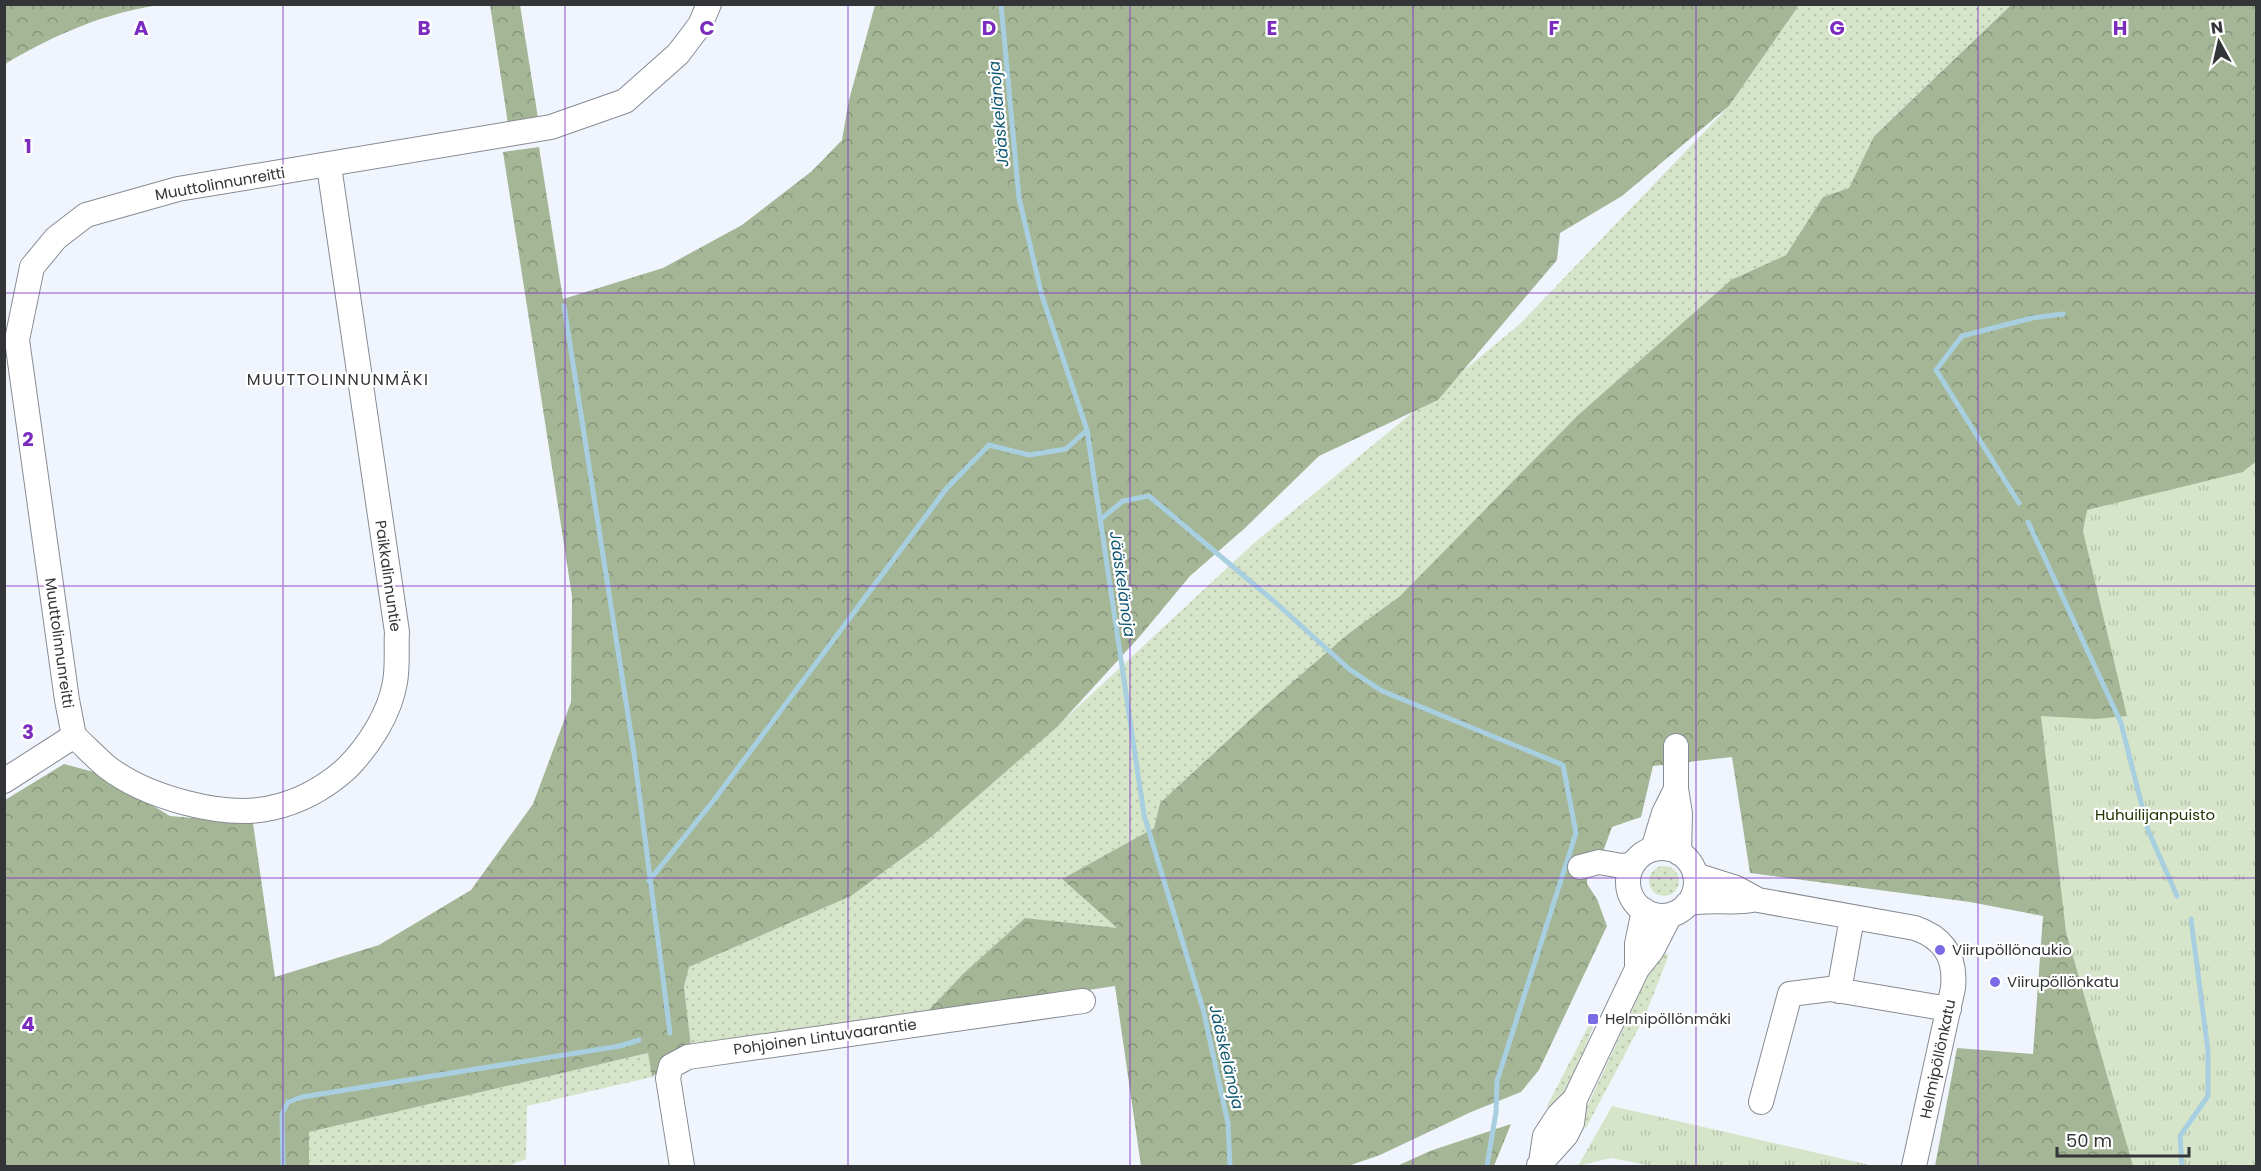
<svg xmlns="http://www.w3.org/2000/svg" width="2261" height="1171" viewBox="0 0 2261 1171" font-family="Poppins,sans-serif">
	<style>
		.grass { fill: url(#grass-dots) }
		.forest { fill: url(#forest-crowns) }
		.park { fill: url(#park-tufts) }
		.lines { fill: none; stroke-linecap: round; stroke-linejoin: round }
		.stream { stroke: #a8cfe0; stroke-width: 5 }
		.minor-casing { stroke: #878b93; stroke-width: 26 }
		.minor { stroke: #fff; stroke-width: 24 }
		.grid { fill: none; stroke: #7b2cbf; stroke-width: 1.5; stroke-opacity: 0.55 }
		.poi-dot { fill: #796ae5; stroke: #fff; stroke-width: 2 }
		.labels { text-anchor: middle; stroke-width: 4.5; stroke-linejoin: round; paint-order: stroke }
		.street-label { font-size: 15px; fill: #323437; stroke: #fff }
		.park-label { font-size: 15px; fill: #203503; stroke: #fff }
		.poi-label { font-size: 15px; fill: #323437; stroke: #fff; text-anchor: start }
		.water-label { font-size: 16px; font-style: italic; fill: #105871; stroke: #fff }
		.neighbourhood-label { font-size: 16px; letter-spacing: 1.5px; fill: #323437; stroke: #fff }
		.grid-label { font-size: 20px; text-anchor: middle; font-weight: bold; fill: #7b2cbf; stroke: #fff; stroke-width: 4.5; stroke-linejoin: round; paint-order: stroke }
	</style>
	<defs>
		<pattern id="grass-dots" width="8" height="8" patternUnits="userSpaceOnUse" patternTransform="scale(1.5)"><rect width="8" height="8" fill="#d6e5c9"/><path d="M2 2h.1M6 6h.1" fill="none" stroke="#b8c5ad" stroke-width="1.8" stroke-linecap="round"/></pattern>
		<pattern id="forest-crowns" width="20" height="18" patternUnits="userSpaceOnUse" patternTransform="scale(1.5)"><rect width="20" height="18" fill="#a5b697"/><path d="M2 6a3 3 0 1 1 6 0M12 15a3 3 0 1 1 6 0" fill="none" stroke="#87957c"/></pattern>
		<pattern id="park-tufts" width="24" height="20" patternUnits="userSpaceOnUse" patternTransform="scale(1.5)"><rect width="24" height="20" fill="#d6e5c9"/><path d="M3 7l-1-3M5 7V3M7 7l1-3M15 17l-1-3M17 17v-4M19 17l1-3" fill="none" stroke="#b8c5ad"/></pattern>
	</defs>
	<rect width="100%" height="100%" fill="#f0f5fd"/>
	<path class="grass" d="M1799,5H2011L1874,135L1849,188L1823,197L1786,255L1731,280L1577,416L1400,596L1348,634L1267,704L1160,803L1154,828L1062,879L1118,929L1025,918L964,973L924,1015L691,1046L684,987L689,967L851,896L930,838L1054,729L1254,543L1520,324L1729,106Z
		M1649 881a15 15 0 1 1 30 0a15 15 0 1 1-30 0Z
		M1659,952L1668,954V957L1645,1016L1586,1128L1579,1124Z
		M1589,1025L1593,1027L1573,1077L1554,1110L1547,1106Z
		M648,1053L652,1077L527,1106L526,1159L509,1166H309L308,1132Z"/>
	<path class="forest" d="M4,5L5,4L160,5C106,12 52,36 5,64Z
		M490,5H520L538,118L508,124Z
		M875,5H1799L1729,106L1622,196L1560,233L1557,260L1438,400L1319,456L1245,528L1190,576L1141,635L1058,726L930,838L851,896L689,967L684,987L691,1046L652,1077L648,1053L309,1132V1166H5V800L64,764L98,773L170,816L253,823L275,977L379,945L471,890L533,804L571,702L572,596L503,152L539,147L563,299L663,268L742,225L812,171L842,140L849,100Z
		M2011,5H2256V462L2244,471H2256L2161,561L2139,1166H1935L1957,1048L2033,1054L2043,916L1970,902L1750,873L1732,757L1653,766L1641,817L1612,827L1603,852L1588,860L1587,884L1597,899L1607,926L1539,1070L1521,1092L1471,1112L1380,1155L1348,1166H1141L1115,986L924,1015L964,973L1025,918L1117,928L1062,879L1154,828L1160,803L1267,704L1348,634L1400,596L1577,416L1731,280L1786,255L1823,197L1849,188L1874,136Z
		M1511,1124L1494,1166H1397L1430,1151Z"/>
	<path class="park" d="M2256,462V1166H2133L2066,932L2041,716L2095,719L2127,716L2083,531L2087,510L2243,472Z
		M1612,1106L1874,1166H1651L1611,1158L1578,1166Z"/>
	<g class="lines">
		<path class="stream" d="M1001,4L1019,198L1042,296L1087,430L1144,815L1203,1009L1228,1123L1230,1166
			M564,306L634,753L670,1033
			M2019,503L1936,370L1962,336L2032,318L2063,314
			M1101,519L1123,501L1149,496L1276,603L1349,669L1382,691L1563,765L1576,833L1497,1081L1496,1112L1487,1166
			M2028,522L2121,723L2148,830L2177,896
			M649,881L714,800L946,489L989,445L1029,455L1066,449L1087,430
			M283,1166L282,1114L288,1102L302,1097L620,1046L639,1040
			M2182,1166L2180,1136L2208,1096V1051L2191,919"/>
		<defs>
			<path id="minor" d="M74,736L67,700L17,340L32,267L56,238L86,215L178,189L551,127L625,101L678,54L700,25L709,4
				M1676,746V789L1680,814L1679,853
				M4,781L74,736C85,746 96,758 107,767C146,797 224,819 271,808C299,802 326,787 347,768C369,746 390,713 395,682C398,666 396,648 397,632L329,166
				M1628 882a34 34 0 1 1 68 0a34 34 0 1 1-68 0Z
				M1653,849L1664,813L1675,791
				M1580,867L1599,862L1622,866L1633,864
				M1695,875L1736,888L1758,900L1915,928C1944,938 1956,957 1953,988L1914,1166
				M1687,904C1709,898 1730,904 1752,900
				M1637,969V944L1644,910
				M1839,991L1850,929
				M1761,1102L1790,994L1830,989L1949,1009
				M1541,1162L1545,1136L1558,1116L1575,1099L1637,969L1652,950L1670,915
				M1539,1165L1566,1135L1572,1123L1575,1099
				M682,1166L668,1078L671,1066L688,1057L1083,1001"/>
		</defs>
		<use href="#minor" class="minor-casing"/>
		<use href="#minor" class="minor"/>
	</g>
	<path class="grid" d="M283,4V1166M565,4V1166M848,4V1166M1130,4V1166M1413,4V1166M1696,4V1166M1978,4V1166M4,293H2256M4,586H2256M4,878H2256"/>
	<g class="poi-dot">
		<circle cx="1940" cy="950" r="6"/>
		<circle cx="1995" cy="982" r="6"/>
		<rect x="1587" y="1013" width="12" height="12" rx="3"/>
	</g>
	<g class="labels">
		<g class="street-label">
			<text transform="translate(220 184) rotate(-10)" y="5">Muuttolinnunreitti</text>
			<text transform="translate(388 576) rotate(82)" y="5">Paikkalinnuntie</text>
			<text transform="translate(59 643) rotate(82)" y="5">Muuttolinnunreitti</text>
			<text transform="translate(825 1037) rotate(-8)" y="5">Pohjoinen Lintuvaarantie</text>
			<text transform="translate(1938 1059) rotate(-78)" y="5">Helmipöllönkatu</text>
		</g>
		<g class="park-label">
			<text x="2155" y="820">Huhuilijanpuisto</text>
		</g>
		<g class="poi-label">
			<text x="1952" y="955">Viirupöllönaukio</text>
			<text x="2007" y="987">Viirupöllönkatu</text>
			<text x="1605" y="1024">Helmipöllönmäki</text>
		</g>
		<g class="water-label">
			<text transform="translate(998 114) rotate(-95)" y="6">Jääskelänoja</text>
			<text transform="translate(1123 584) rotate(82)" y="6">Jääskelänoja</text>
			<text transform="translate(1227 1057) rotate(77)" y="6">Jääskelänoja</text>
		</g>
		<g class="neighbourhood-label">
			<text x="338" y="385">MUUTTOLINNUNMÄKI</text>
		</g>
	</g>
	<g class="grid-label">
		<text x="141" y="35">A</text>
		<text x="424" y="35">B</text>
		<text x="707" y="35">C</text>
		<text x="989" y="35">D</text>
		<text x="1272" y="35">E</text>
		<text x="1554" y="35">F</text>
		<text x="1837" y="35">G</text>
		<text x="2120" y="35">H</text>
		<text x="28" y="153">1</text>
		<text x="28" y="446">2</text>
		<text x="28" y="739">3</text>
		<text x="28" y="1031">4</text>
	</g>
	<rect width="2261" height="1171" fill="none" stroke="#323437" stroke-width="12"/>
	<g transform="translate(2219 42) rotate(352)" stroke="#ffffff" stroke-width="4.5" paint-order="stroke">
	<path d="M0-4.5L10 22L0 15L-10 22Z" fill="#323437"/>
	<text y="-9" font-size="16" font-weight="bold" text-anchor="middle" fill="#323437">N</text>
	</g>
	<path d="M2057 1147v9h132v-9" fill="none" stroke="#323437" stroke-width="3"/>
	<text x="2066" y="1147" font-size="18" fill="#323437" stroke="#ffffff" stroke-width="4.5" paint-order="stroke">50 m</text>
</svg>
